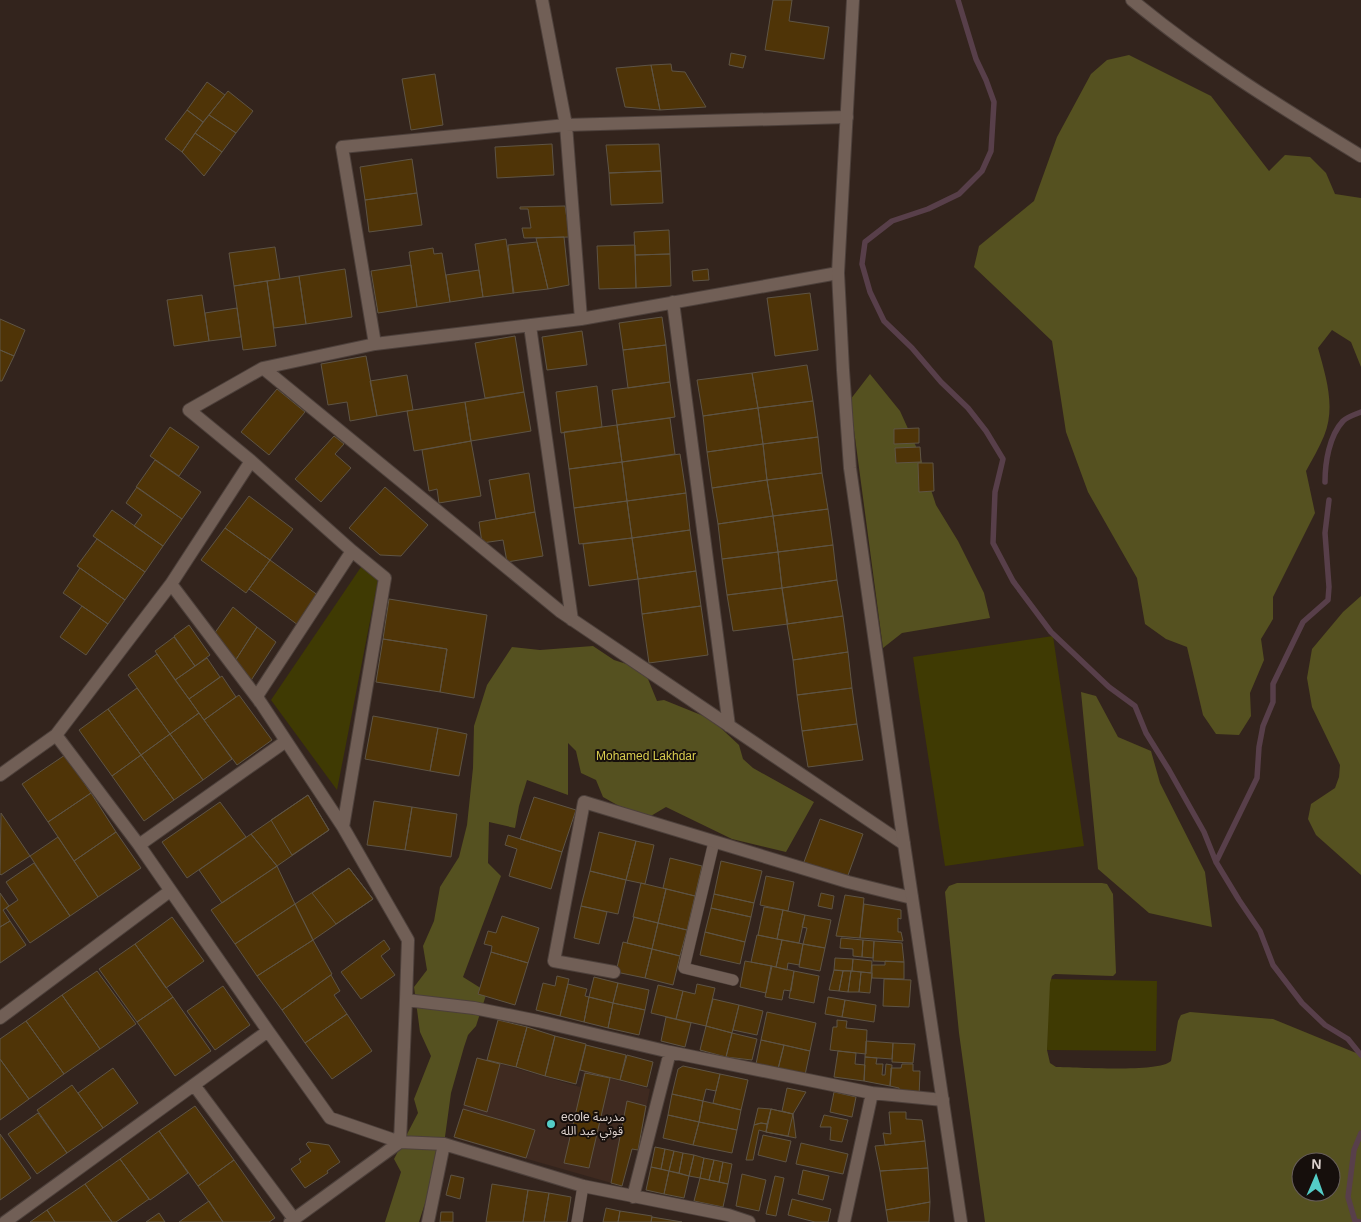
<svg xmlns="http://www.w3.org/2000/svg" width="1361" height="1222" viewBox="0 0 1361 1222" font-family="Helvetica,'Noto Sans Arabic',sans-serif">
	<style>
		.built { fill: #3f2a20 }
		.green { fill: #3f3a03 }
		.forest { fill: #555120; fill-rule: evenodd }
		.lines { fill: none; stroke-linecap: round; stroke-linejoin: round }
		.stream { stroke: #583f4a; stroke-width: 5.5 }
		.building { fill: #4f3407; stroke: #5e5445 }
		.lane-casing { stroke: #4d403b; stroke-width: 12 }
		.street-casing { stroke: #4d403b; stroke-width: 14 }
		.secondary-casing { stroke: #4d403b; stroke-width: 14 }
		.lane { stroke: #715f56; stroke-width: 11 }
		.street { stroke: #715f56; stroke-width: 12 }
		.secondary { stroke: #715f56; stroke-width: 12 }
		.poi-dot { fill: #54cdc7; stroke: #160f0c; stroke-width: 2 }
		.labels { text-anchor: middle; stroke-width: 4; stroke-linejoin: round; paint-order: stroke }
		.park-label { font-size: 12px; fill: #d8cc4e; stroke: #160f0c }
		.poi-label { font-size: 12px; fill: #ddd2ce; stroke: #160f0c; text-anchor: start }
	</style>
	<rect width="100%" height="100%" fill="#33241d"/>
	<path class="built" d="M477,1057L580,1087L584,1071L650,1089L638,1150L632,1149L622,1186L454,1138Z"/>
	<path class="green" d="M361,567H364L379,575L337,790L271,700Z
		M1053,636L1084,846L945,866L913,657Z
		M1048,979L1157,981L1156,1051L1047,1050Z"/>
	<path class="forest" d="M1129,55L1211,96L1269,171L1285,155L1310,157L1326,173L1335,194L1361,198V367L1351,342L1332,330L1318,348C1326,377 1336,407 1324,436C1319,448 1312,460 1306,471L1315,513L1273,597V619L1261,639L1264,660L1250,693L1251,716L1239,735L1216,734L1203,715L1187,647L1166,639L1145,624L1137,578L1088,492L1066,432L1052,341L974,267L979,246L1034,201L1057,137L1091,74L1107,60Z
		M870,374L900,411L919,453L936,505L958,541L984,593L990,618L902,633L883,648L850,400Z
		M1361,596V875L1316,835L1308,819L1311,804L1335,788L1339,777L1340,765L1312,707L1307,678L1312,649L1343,612Z
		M593,646L614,660L639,668L648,679L657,701L664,700L711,719L739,745L743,759L753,768L814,802L786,852L732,839L666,807L644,820L603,797L596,780L581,773L576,751L568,743V795L527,780L519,806L515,828L489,822L488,863L501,876L463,977L487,992L476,1026L468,1035L464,1047L451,1093L444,1144L419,1222H385L401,1172L394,1159L418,1113L414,1099L431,1056L420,1032L414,987L427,970L423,946L434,921L440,887L459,857L467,825L473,768L474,726L487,685L512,647L540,650Z
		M1081,692L1096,696L1118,737L1151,751L1160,783L1205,872L1212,927L1149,913L1098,869Z
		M957,883H1102L1107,884L1113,894L1116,973L1113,976L1055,974L1052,976L1050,983L1047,1050L1050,1063L1056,1067C1076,1067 1159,1073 1171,1061L1178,1021L1181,1015L1190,1012L1273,1019L1361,1055V1222H985L959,1033L945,892L949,886ZM1301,1162H1331V1192H1301Z"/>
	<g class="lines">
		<path class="stream" d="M958,0L976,59L986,80L994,102L991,151L982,171L959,194L928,209L892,221L865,242L862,264L870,292L884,321L912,348L941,382L968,408L986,431L1003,459L995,492L993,543L1013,581L1051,632L1109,687L1135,706L1146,733L1169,770L1204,832L1216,862L1239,900L1260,931L1273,965L1302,1003L1325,1025L1348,1039L1361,1055
			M1325,482C1325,463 1329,436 1343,421C1347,417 1356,414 1361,412
			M1216,862L1257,778L1259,747L1263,726L1273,702V684L1303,622L1328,600L1329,587L1325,533L1329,500
			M1360,1222L1355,1221L1348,1197L1354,1150L1361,1133"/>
	</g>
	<path class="building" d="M773,0H792L789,21L829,27L824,59L765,50Z
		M731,53L746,56L743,68L729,65Z
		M671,64L672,71L685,72L706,107L660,110L651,65Z
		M651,65L660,110L625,107L616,68Z
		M435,74L443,125L411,130L402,79Z
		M207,82L225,95L203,122L187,110Z
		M228,91L253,111L236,133L209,115Z
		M187,110L203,122L182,152L165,139Z
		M209,115L236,133L222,152L195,133Z
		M195,133L222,152L204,176L182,152Z
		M552,144L554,175L497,178L495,147Z
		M659,144L661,171L609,173L606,145Z
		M412,159L417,193L365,200L360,167Z
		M661,171L663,203L611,205L609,173Z
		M417,193L422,225L369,232L365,200Z
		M565,206L570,237L524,238L522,228H531L528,209H520V207Z
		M669,230L670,254L635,255L634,232Z
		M564,237L569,285L548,289L536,238Z
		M506,239L514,293L483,297L475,244Z
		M537,242L548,289L513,293L508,245Z
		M635,245L636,288L599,289L597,246Z
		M275,247L280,279L234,286L229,253Z
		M433,248L434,254L442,253L450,302L417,307L409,252Z
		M670,254L671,286L636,288L635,255Z
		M411,265L417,307L378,313L371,271Z
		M345,269L352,317L306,324L299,276Z
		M708,269L709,280L693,281L692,271Z
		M479,270L483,297L450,302L446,275Z
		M299,276L306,324L274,328L267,281Z
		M267,281L276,346L243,350L234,286Z
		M810,293L818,350L775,356L767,298Z
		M202,295L209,341L174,346L167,300Z
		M237,308L241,337L209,341L205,313Z
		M662,317L666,345L623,350L619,323Z
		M0,319L25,330L14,356L0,350Z
		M582,331L587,365L547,370L542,337Z
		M515,336L524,392L485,398L475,343Z
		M666,345L670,382L628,388L623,350Z
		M0,350L14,356L2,381H0Z
		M366,356L377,416L350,421L347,402L328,405L321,364Z
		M807,365L813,401L758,408L752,373Z
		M752,373L758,408L703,416L697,380Z
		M407,375L413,410L377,416L370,381Z
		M670,382L675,417L617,425L612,390Z
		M597,386L602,427L561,433L556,392Z
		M277,389L305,412L269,455L241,432Z
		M524,392L531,431L471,441L465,402Z
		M813,401L818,437L763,444L758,408Z
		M465,402L471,441L414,451L407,411Z
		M758,408L763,444L707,452L703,416Z
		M670,418L675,454L622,462L617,425Z
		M617,425L622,462L569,469L564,432Z
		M170,427L199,447L179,476L150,456Z
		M919,428V443L894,444V429Z
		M334,436L344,444L335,454L351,468L321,502L295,479Z
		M818,437L822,473L767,480L763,444Z
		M471,441L481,496L439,503L437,489L429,491L422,450Z
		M763,444L767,480L712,488L707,452Z
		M920,447L921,462L896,463L895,448Z
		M680,454L686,493L627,501L622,462Z
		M155,460L201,492L182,519L136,487Z
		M622,462L627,501L574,508L569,469Z
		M918,463H933L934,491L919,492Z
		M529,473L535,512L496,519L489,480Z
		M822,473L828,509L773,516L767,480Z
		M767,480L773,516L718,524L712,488Z
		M137,487L182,519L163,546L134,526L142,515L126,503Z
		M385,487L428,525L401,556L380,555L349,528Z
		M686,493L690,530L632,538L627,501Z
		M249,496L293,529L270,560L225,528Z
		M627,501L632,538L579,544L574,508Z
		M828,509L833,545L778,552L773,516Z
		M112,510L163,546L145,572L93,536Z
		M535,512L543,556L507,562L503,540L482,543L479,522Z
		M773,516L778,552L722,559L718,524Z
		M225,528L270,560L246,593L201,560Z
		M690,530L696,571L638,579L632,538Z
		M632,538L638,579L589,586L583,544Z
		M97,539L145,572L125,600L77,566Z
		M833,545L837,580L782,588L778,552Z
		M778,552L782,588L727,595L722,559Z
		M270,560L319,596L298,625L249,589Z
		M80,568L125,600L108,624L63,593Z
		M696,571L701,606L642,614L638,579Z
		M837,580L843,616L787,624L782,588Z
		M782,588L788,624L733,631L727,595Z
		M389,599L487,615L474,698L440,692L447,649L383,639Z
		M82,606L108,624L86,655L60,637Z
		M701,606L708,655L649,663L642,614Z
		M233,607L257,627L235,661L214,634Z
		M843,616L848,652L793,660L787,624Z
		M189,625L210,655L195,666L174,636Z
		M257,627L276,642L250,682L235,661Z
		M174,637L195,666L175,680L155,651Z
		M383,639L447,649L440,692L376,682Z
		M848,652L852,688L797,695L793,660Z
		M157,654L199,713L170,734L128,675Z
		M207,658L220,677L189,699L175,680Z
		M222,676L236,697L204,720L189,699Z
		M137,688L170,734L141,755L108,709Z
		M852,688L857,724L802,731L797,695Z
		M239,695L272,740L237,765L204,720Z
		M108,709L141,755L112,776L79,730Z
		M199,713L232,759L203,780L170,734Z
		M373,716L438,728L430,771L365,759Z
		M857,724L863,760L808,767L802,731Z
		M438,728L467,734L459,776L430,771Z
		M170,734L203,780L174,800L141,755Z
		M65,755L91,793L48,822L22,784Z
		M141,755L174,800L144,821L112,776Z
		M91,793L116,832L74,861L48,822Z
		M308,795L329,830L292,855L271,820Z
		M308,795L329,830L277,866L251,834Z
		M534,797L576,810L562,852L520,839Z
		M374,801L412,807L405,850L367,845Z
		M220,802L246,837L187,878L162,842Z
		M412,807L457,814L451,857L405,850Z
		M1,813L30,856L1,875L0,874Z
		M820,819L863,834L847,878L804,862Z
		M116,832L141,868L98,897L74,861Z
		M599,832L636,841L626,880L590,871Z
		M251,834L277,866L222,903L199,870Z
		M508,835L562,852L551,889L509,876L517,849L505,845Z
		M58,837L98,897L70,916L30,856Z
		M636,841L654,845L645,884L626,880Z
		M670,858L702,866L695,896L663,888Z
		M721,861L762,871L754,903L714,894Z
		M34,863L70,916L30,943L6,908L18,900L6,882Z
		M277,866L295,904L235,944L211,910Z
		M349,868L373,899L336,924L312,893Z
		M349,868L373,899L313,940L295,904Z
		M590,871L626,880L618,914L581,906Z
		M766,876L794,882L788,911L760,905Z
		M641,883L666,889L658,923L633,917Z
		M666,889L695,896L687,930L658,923Z
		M0,893L9,906L3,910L10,921L0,927Z
		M821,893L834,896L832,909L818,906Z
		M714,894L754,903L751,917L711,908Z
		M845,895L864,898L860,938L836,936Z
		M295,904L313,940L257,976L235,944Z
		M864,904L901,910V919L898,918V932H901L903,941L860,938Z
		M581,906L607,912L599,944L574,938Z
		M764,907L783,910L777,939L758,935Z
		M711,908L751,917L745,942L705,932Z
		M783,910L805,915L799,943L777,939Z
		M805,915L831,920L825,948L803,944L807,928L802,927Z
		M502,916L539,928L528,963L491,952L492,946L484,944L488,931L496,933Z
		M172,917L204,961L166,988L135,944Z
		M634,917L658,923L652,949L627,943Z
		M10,921L26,945L0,963V927Z
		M658,923L687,930L680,956L652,949Z
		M705,932L745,942L740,964L700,955Z
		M757,935L782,940L776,967L751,962Z
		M841,938L863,940L862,957L853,956V949L840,948Z
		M313,940L332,974L282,1010L257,976Z
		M384,940L390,949L381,956L395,975L361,999L341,972Z
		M782,940L803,944L799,965L788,963L787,970L776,967Z
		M863,940L874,941L873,958L862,957Z
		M874,941L902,943L904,962L873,961Z
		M623,942L652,949L645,978L616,972Z
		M135,944L173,997L137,1022L99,969Z
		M803,944L825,948L820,971L799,967Z
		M652,949L680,956L673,985L645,978Z
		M491,952L528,963L515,1005L478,994Z
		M835,958L853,959L852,971L834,970Z
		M853,959L872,961L871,973L852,971Z
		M745,961L772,966L766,993L740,987Z
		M885,961L904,962V979L872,978V965H885Z
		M771,966L794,971L791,991L784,990L782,1000L765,997Z
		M834,970L843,971L839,991L829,990Z
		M97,971L136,1024L100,1049L62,995Z
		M794,971L819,976L814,1003L789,998Z
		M843,971H851L848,992L839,991Z
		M851,971L861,972L859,992H848Z
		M861,972L872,973L870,993L859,992Z
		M331,975L340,991L334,995L347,1014L305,1043L282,1010Z
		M557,976L569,979L560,1016L536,1010L543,983L555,986Z
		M594,977L618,983L613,1003L589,997Z
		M884,979L911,980L909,1007L883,1006Z
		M618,983L649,990L645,1010L613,1003Z
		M568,984L587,989L585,996L589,997L584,1022L560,1016Z
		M697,984L715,988L706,1026L676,1019L683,991L695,994Z
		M658,985L683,991L676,1019L651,1013Z
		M223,986L250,1025L215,1050L187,1011Z
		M62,995L100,1049L64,1074L26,1021Z
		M173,997L211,1051L175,1076L137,1022Z
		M589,997L613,1003L608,1028L584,1022Z
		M828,997L845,1000L842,1017L825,1014Z
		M713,999L739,1005L732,1033L706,1026Z
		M845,1000L876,1005L874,1022L842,1017Z
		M613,1003L645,1010L639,1035L608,1028Z
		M739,1005L763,1011L757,1035L733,1030Z
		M767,1012L816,1023L810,1051L761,1040Z
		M347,1014L372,1051L332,1079L305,1043Z
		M666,1017L691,1023L685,1047L661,1041Z
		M498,1020L527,1027L516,1067L487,1060Z
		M837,1020L847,1021L846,1028L867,1030L866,1054L830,1050L833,1027H837Z
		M26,1021L64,1074L29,1099L0,1059V1039Z
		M706,1026L732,1033L726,1057L700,1050Z
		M527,1027L555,1036L545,1076L516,1067Z
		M732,1033L757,1039L752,1060L726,1057Z
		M555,1036L586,1044L576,1084L545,1076Z
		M761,1040L784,1045L778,1069L756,1064Z
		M866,1041L893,1043L892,1059L865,1057Z
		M893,1043L915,1044L913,1063L892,1062Z
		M586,1045L626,1055L620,1080L580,1070Z
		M784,1045L810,1051L805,1075L778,1069Z
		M838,1051L856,1053L855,1064L865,1065L864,1081L834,1077Z
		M627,1055L653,1062L647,1087L620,1080Z
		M865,1057L877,1058L876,1064H883L882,1075H885L886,1064L892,1065L890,1086L864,1081Z
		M477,1058L500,1064L487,1112L464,1105Z
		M0,1059L29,1099L0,1120Z
		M902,1064H913V1071H920L919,1097L899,1096V1088L890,1086L891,1068H901Z
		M683,1066L720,1074L716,1091L706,1089L703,1101L672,1094L678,1069Z
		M113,1068L138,1103L103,1128L78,1093Z
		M585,1073L610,1078L589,1168L564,1163Z
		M720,1074L748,1080L741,1110L713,1103Z
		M72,1085L103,1128L67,1153L37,1110Z
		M787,1088L806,1092L793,1114L782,1111Z
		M834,1092L856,1097L852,1117L830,1112Z
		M672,1094L703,1101L699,1122L668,1115Z
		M627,1101L646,1106L638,1150L632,1149L622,1186L611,1183Z
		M703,1101L741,1110L737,1130L699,1122Z
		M195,1106L234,1160L198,1186L159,1131Z
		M758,1108L771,1109L767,1124L761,1123L754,1125Z
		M463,1109L535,1130L526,1158L454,1137Z
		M771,1109L793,1114L796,1138L766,1132Z
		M771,1109L793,1114L788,1136L766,1132Z
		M889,1112H906V1119L922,1120L925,1141L885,1145L883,1133L891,1134Z
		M38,1113L67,1153L37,1174L8,1134Z
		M668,1115L699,1122L693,1145L663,1138Z
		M824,1115L848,1120L842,1142L830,1140L831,1127H820Z
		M699,1122L737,1130L732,1153L693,1145Z
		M761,1123L767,1124L766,1132L759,1130L753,1160H746L754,1125Z
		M159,1131L188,1173L150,1200L120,1159Z
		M0,1134L31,1178L0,1200Z
		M763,1135L791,1141L786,1162L758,1155Z
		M925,1141L928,1168L880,1171L875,1146Z
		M308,1142L329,1145L340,1162L327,1171L328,1173L305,1188L291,1169L301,1162L299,1159L311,1151L306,1144Z
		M801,1143L848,1154L843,1174L796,1164Z
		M655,1147L665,1149L661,1169L651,1167Z
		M665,1149L674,1151L669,1171L661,1169Z
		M674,1151L683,1153L679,1173L669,1171Z
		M683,1153L694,1155L689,1176L679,1173Z
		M694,1155L704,1158L700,1178L689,1176Z
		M704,1158L714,1160L709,1180L700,1178Z
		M120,1159L149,1199L116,1222H112L85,1184Z
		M234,1160L275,1218L269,1222H223L198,1186Z
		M714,1160L723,1162L719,1182L709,1180Z
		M723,1162L732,1164L728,1184L719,1182Z
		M651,1167L669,1171L664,1194L646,1190Z
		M928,1168L930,1202L886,1210L880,1171Z
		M803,1170L829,1176L823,1200L798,1194Z
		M669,1171L689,1176L684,1198L664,1194Z
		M742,1174L766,1180L759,1211L736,1206Z
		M451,1175L464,1178L460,1199L446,1195Z
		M775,1176L784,1178L776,1216L766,1214Z
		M700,1178L728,1184L723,1207L694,1201Z
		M85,1184L112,1222H55L47,1210Z
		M492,1184L528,1190L523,1222H486Z
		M528,1190L549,1193L544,1222H523Z
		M549,1193L571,1197L567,1222H544Z
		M792,1199L831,1209L828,1222H815L788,1215Z
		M209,1201L223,1222H179Z
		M930,1202L929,1222H888L886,1210Z
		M606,1208L620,1211L618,1222H603Z
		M47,1210L55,1222H30Z
		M620,1211L652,1216L651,1222H618Z
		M441,1212H453V1222H440Z
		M159,1213L165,1222H146Z
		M652,1217L682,1222H651Z"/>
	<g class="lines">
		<defs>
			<path id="lane" d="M714,842L684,968L733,980
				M577,1222L583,1186"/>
			<path id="street" d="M542,0L566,125L581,319
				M838,273L581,319L375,344L263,368L561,612L904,844
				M673,302L729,726
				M530,326L572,620
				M375,344L342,147L566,125L847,117
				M263,368L189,410L251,461L171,584L261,703L343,827L400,926L408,940L406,1000
				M251,461L352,551L257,696L260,702
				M56,735L171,584
				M0,775L56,735L139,845L268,1031L330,1118L400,1142L444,1144L583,1186L728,1215L749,1222
				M343,827L385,578L352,551
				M139,845L286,741
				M614,972L554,961L584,802L848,882L912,898
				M0,1018L170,891
				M194,1085L294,1219
				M400,1142L406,1000L474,1008L538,1021L670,1052L872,1093L943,1100
				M633,1197L670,1052
				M5,1222L268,1031
				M290,1222L400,1142
				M428,1222L444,1144
				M844,1222L872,1093"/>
			<path id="secondary" d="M853,0L838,273L843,370L850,468L901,824L961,1222
				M1132,0C1203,59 1282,108 1361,156"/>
		</defs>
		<use href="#lane" class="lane-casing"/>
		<use href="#street" class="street-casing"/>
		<use href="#secondary" class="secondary-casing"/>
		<use href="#lane" class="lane"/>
		<use href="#street" class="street"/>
		<use href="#secondary" class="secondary"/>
	</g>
	<circle class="poi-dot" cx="551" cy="1124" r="5"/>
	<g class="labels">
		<g class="park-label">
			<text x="646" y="760">Mohamed Lakhdar</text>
		</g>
		<g class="poi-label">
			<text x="561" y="1121">ecole مدرسة<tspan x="561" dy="14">قوتي عبد الله</tspan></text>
		</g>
	</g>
	<g transform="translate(1316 1177) rotate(2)"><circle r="24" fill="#160f0c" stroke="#665d5a"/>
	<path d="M0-4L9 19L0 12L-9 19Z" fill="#54cdc7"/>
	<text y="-8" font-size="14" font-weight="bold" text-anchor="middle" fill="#ddd2ce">N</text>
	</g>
</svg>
